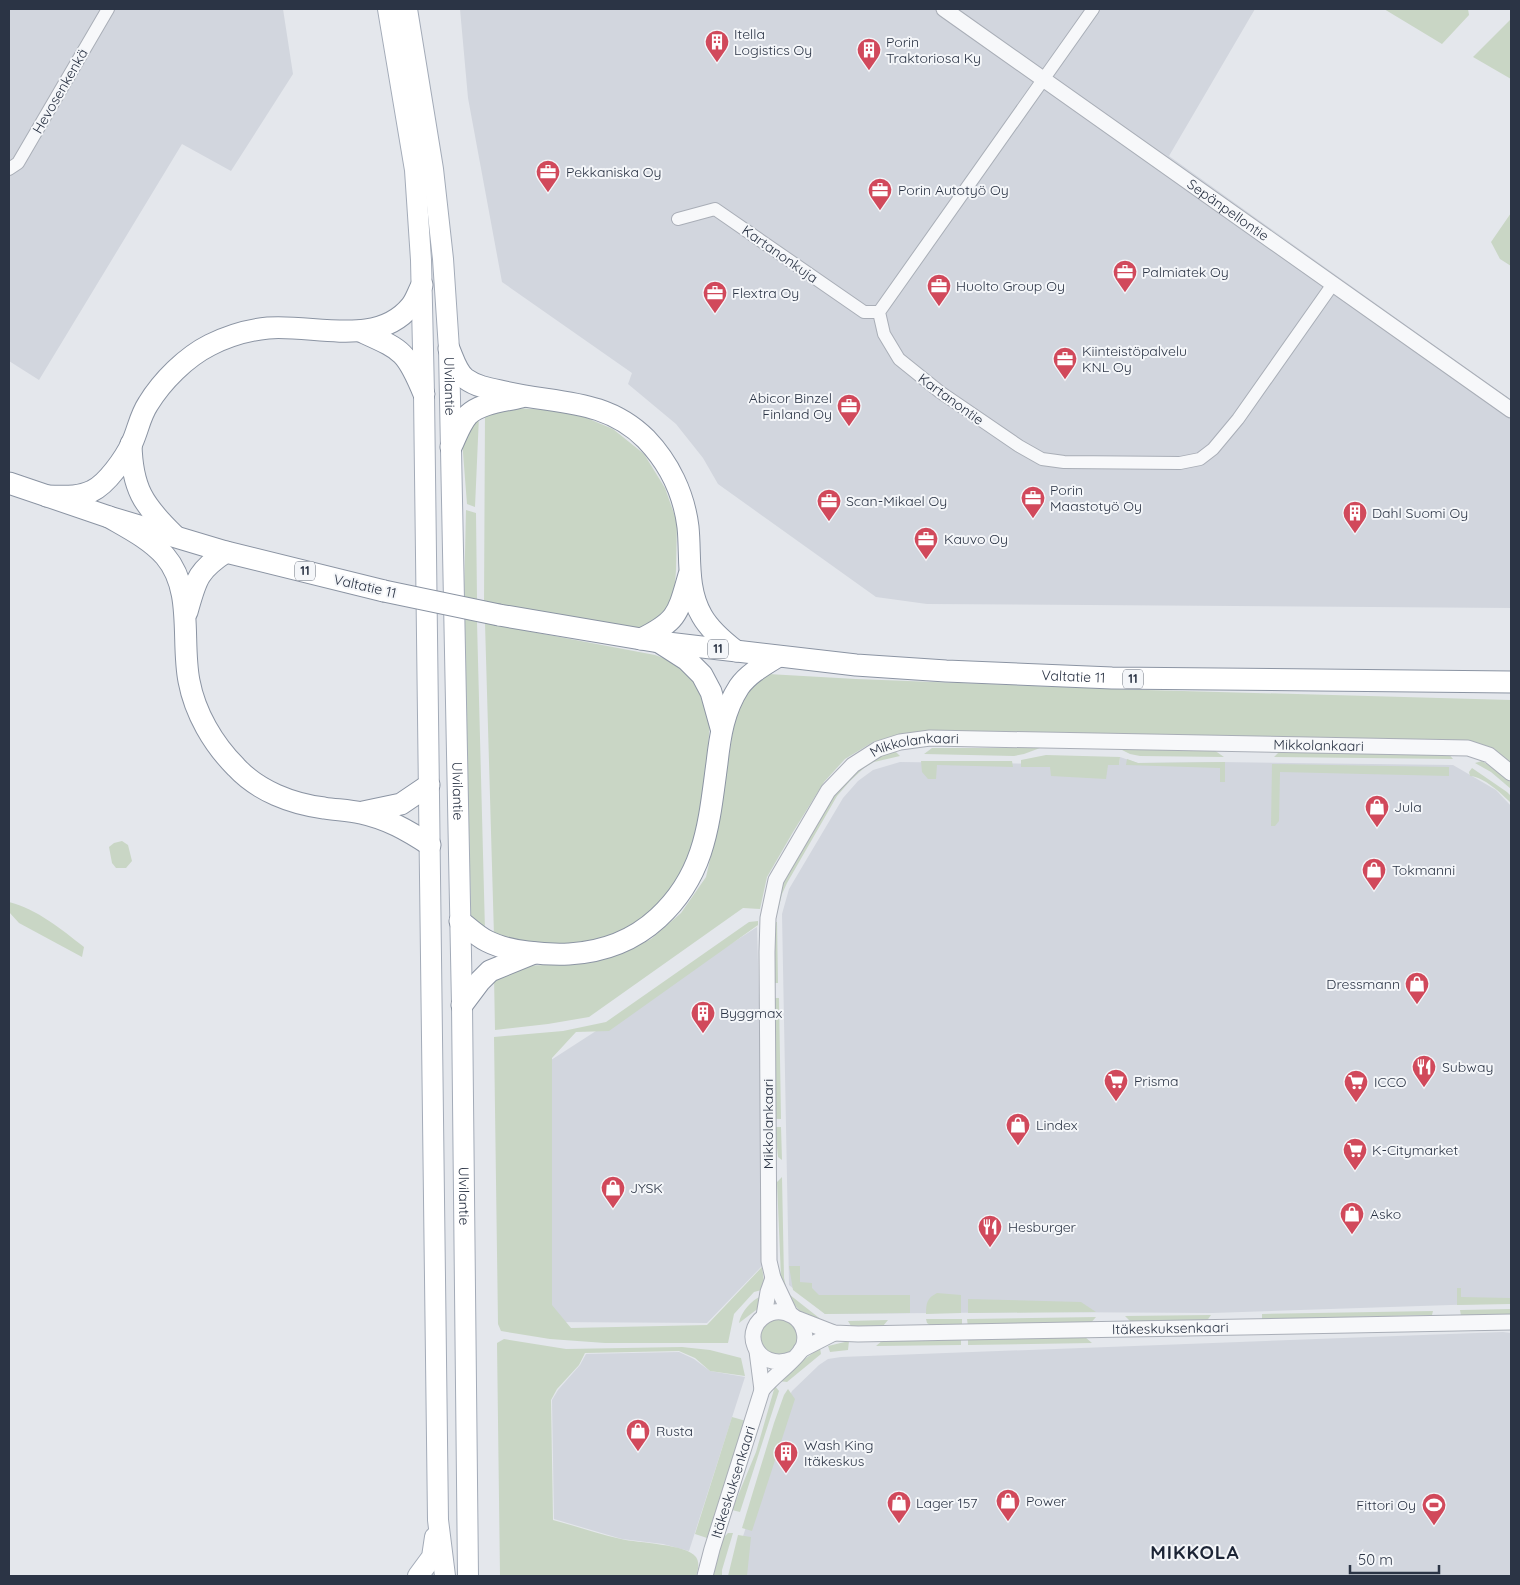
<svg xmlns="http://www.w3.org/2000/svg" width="1520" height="1585" viewBox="0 0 1520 1585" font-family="Quicksand,sans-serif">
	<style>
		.built { fill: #d2d6de }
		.green { fill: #c9d6c5 }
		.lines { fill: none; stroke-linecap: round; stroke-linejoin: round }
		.minor-casing { stroke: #a9aeb7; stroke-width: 14 }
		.tertiary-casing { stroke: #a9aeb7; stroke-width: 17 }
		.primary-casing { stroke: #a3abb8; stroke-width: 22 }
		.trunk-casing { stroke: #8b94a3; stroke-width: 23 }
		.minor { stroke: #f7f8fa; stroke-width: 12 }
		.tertiary { stroke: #f7f8fa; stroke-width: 15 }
		.primary { stroke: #fff; stroke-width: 20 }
		.trunk { stroke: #fff; stroke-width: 21 }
		.trunk-bridge-casing { stroke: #8b94a3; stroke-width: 23; stroke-linecap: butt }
		.trunk-bridge { stroke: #fff; stroke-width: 21 }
		.labels { text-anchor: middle; stroke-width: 4; stroke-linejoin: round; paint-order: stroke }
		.shield { fill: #f4f6f9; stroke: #676e7b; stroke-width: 1 }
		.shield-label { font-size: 12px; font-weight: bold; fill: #2b3445 }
		.poi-label { font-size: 14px; fill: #2b3445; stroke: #f4f6f9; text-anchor: start }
		.street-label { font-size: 14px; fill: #2b3445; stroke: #f4f6f9 }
		.district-label { font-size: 19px; font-weight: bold; letter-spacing: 1px; fill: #1d2536; stroke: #f4f6f9 }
	</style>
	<rect width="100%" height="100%" fill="#e4e7ec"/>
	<path class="built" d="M9,9H283L293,74L231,171L182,144L39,380L9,361Z
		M460,9H1255L1169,156L1511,400V608L927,604L876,597L718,484L703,458L676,424L628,384L632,373L502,282L468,98Z
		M1120,757L1138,763L1219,762L1453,765L1496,790L1511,806V1303L1212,1313L1037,1312L825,1314L789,1285L782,914L789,889L843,798L858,781L873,770L900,762L1119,765Z
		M757,927L761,1074L762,1266L707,1323L551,1322L548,1062Z
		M1503,1332L1511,1333V1576H733L734,1564L787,1401L792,1391L819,1365L828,1359L841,1357Z
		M679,1352L694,1359L710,1371L745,1377L689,1551L663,1544L622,1539L554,1519L552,1400L558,1390L580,1365L586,1354Z"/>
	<path class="green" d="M1384,9H1468L1469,15L1442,44Z
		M1511,19V79L1473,57Z
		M1511,213V266L1500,259L1491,242Z
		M514,408L570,411L613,429L644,454L665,488L677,522L676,570L674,598L668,616L653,625L631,629L484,603L485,413Z
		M479,416L475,507L467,504L462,440Z
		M466,510L476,513L477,599L464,597Z
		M464,618L477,622L485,931L471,915Z
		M485,623L655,655L676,663L692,676L705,696L710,725L702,806L694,847L680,877L646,919L594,943H539L494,936Z
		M768,674L856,679L1111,689L1511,700V764L1493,750L918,733L893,736L873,742L845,759L824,782L793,832L767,877L760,909L743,908L589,1017L548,1024L495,1030L494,976L521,966L590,963L618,955L651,939L681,913L706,877L718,825L736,712L744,690Z
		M932,748H1040L1024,754L1014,756L924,754Z
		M894,750L900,756L874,762L864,768L850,781L837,796L787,883L782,894L777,914H773L781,883L834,794L860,764Z
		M1122,750H1214L1224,757L1140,756L1130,754Z
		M1280,751H1446L1453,759L1274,757Z
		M1046,755L1120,757L1119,765H1108L1106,779L1051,776L1050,767H1021V760Z
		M1127,759L1138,763L1225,762V782H1220V768L1126,765Z
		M921,761H1012L1013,767L937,765L936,779H928L922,772Z
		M1482,761L1508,778L1511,782V789L1491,772L1475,763Z
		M1272,764L1449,767V776L1280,772L1279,821L1275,826H1271Z
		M1472,768L1507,792L1511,796V803C1501,793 1484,777 1470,776L1469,772Z
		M122,841L128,845L132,861L126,868H116L112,863L109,847L114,843Z
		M9,902C37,909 61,929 84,947L82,957L19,923L9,912Z
		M758,921V925L609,1031L576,1032L552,1058V1305L571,1328L707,1325L762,1267L765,1289L754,1292L734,1314L728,1343H605L550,1339L501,1331L498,1324L494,1037L563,1031L606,1022L749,922Z
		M773,922H777L778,983H774Z
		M774,998H779L781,1119H776Z
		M775,1127H781L782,1160L778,1157Z
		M782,1177L784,1278L786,1287L781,1277L777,1182Z
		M789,1266H800V1282L812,1283V1288L819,1295H910V1313L825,1314L793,1290Z
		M1457,1288H1461V1297L1511,1298V1304L1457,1305Z
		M937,1293L961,1295V1313L926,1314C926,1303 927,1298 937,1293Z
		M790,1295L823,1321C805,1316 797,1313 790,1295Z
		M762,1296L760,1307L739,1323C741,1312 751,1300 762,1296Z
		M968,1299L1081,1302L1096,1312L968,1313Z
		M1511,1309V1315L1461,1316L1460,1310Z
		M1433,1311L1432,1315L1262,1319V1314Z
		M1211,1315L1206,1322H1131L1125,1316Z
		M1096,1317L1089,1325L968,1327L967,1319Z
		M926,1319H962V1326L933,1327L927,1323Z
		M761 1337a18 18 0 1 1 36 0a18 18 0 1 1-36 0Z
		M888,1320L883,1326H851L848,1321Z
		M1085,1337L1092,1343L968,1345V1340Z
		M504,1339L566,1349L682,1347L710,1350L741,1358L745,1376L710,1371L695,1358L679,1351L585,1353L579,1365L557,1389L551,1400L553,1520C576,1526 598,1534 621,1539C637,1543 687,1544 696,1557C700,1563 698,1570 696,1576H500L497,1343Z
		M961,1339V1345L876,1346L883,1340Z
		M849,1341L848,1350L830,1352L828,1346Z
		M820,1348L821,1354L787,1382L779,1381L788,1371Z
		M775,1386L779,1391L740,1512L732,1510L756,1452Z
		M788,1389L795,1399L752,1531L742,1528L774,1423L784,1395Z
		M732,1417L746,1421L707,1538L695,1534Z
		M728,1533H733L722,1570V1576H713L723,1538Z
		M738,1535L751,1537L747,1576H728Z"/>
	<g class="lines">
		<defs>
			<path id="minor" d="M1093,9L879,312L884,334L899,359L940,392L1019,446L1042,459L1064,462L1180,463L1200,459L1213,449L1238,419L1333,284
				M9,169L18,163L108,9
				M678,219L715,209L864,312H879"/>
			<g id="tertiary">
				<path id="s1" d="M944,9L1511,410"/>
				<path id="s2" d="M790,1314L773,1278L769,1261L767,952L768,918L776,880L828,791L853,765L878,749L900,742L930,738L1468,748L1489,755L1511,773"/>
				<path d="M764,1316L768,1292L773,1278"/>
				<path id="s3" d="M798,1319L834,1333L858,1334L1511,1322"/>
				<path d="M801,1350L834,1333"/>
				<path d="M757,1351L762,1390"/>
				<path id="s4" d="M705,1576L712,1549L762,1390C772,1377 795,1361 802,1349C808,1338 804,1323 793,1316C786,1312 779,1310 771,1313C737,1326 755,1374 793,1359"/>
			</g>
			<g id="primary">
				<path d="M388,9L415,170L421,260L424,394L438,1520L445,1576"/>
				<path id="s5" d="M407,9L433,169L443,259L449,349L462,1005L468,1576"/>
				<path d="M418,1576L432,1557L435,1537"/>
			</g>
			<g id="trunk">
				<path d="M360,331C402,350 406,350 424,394"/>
				<path d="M449,349C453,358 457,373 466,379C477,387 491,389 505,392C556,404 605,398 646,439C669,463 684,494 688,527C691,556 686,589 702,616C710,630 723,641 736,651"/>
				<path d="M131,444C132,488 143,505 174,535"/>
				<path d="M451,447C456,437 460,424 468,415C480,403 505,401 521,397"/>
				<path d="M9,483L109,517L226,552L384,591"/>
				<path d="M47,496C61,496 78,498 92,491C107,484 125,458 132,443C138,430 140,416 148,404C162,381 186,357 210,345C228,336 248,330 268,328C314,324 377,348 411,306C416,300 418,292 422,285"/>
				<path d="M109,517C128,528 150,539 165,556C194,590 181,641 189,681C195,713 213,744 236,767C258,791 292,804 324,808C336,810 349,810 361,813C388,819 407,830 430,845"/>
				<path d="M187,612C196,580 197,571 226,552"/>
				<path d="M499,615L659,642L687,660L702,675L711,692L721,728"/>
				<path d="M641,639C678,621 678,613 689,575"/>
				<path id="s6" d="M659,642L856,665L946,671L1112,678L1511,682"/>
				<path d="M363,812L401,804L429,785"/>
				<path d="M460,921C469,928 477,936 487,941C508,952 546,955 569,954C603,952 633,941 658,918C706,874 709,822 717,763C720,736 724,710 739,687C748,674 764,665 777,657"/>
				<path d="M462,1005L480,981L490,971L534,953"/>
			</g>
		</defs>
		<use href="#minor" class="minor-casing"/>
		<use href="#tertiary" class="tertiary-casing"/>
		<use href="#primary" class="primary-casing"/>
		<use href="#trunk" class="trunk-casing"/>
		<use href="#minor" class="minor"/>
		<use href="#tertiary" class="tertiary"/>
		<use href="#primary" class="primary"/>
		<use href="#trunk" class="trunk"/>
		<defs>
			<path id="trunk-bridge" d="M384,591L499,615"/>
		</defs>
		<use href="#trunk-bridge" class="trunk-bridge-casing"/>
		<use href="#trunk-bridge" class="trunk-bridge"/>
	</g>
	<defs>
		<symbol id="building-pin" viewBox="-11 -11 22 30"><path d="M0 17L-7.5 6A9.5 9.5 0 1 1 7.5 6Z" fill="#d1495b" stroke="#f4f6f9"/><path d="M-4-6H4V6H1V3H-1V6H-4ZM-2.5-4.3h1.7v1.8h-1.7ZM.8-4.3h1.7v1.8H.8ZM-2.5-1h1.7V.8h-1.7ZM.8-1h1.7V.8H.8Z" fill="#fff"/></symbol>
		<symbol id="office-pin" viewBox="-11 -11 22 30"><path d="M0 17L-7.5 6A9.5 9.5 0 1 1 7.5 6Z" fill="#d1495b" stroke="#f4f6f9"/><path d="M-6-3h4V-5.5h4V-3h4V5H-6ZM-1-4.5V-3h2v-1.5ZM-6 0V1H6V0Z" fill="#fff"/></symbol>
		<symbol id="shop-pin" viewBox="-11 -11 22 30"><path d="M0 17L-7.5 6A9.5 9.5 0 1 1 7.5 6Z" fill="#d1495b" stroke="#f4f6f9"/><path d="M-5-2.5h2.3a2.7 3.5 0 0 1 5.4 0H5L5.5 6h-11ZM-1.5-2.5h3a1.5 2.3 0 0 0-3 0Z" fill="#fff"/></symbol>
		<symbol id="restaurant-pin" viewBox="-11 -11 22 30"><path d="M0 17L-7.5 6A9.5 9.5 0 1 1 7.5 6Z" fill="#d1495b" stroke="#f4f6f9"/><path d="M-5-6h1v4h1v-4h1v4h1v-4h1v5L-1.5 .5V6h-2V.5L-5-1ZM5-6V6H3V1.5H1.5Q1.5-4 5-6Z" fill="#fff"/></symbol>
		<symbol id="supermarket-pin" viewBox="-11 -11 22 30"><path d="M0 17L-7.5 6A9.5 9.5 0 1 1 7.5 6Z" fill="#d1495b" stroke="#f4f6f9"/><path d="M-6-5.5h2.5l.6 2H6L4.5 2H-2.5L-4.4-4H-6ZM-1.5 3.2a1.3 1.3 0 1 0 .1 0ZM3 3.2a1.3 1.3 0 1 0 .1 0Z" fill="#fff"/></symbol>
		<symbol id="stadium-pin" viewBox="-11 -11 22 30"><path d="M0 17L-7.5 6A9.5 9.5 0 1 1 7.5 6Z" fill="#d1495b" stroke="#f4f6f9"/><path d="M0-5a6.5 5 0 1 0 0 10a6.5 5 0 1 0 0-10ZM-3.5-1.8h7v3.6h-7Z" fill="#fff"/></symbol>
	</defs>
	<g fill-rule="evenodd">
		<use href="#building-pin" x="703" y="28" width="28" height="38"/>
		<use href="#building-pin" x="855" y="36" width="28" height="38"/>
		<use href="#office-pin" x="534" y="158" width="28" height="38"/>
		<use href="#office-pin" x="866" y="176" width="28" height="38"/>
		<use href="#office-pin" x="1111" y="258" width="28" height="38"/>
		<use href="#office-pin" x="925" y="272" width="28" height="38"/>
		<use href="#office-pin" x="701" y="279" width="28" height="38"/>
		<use href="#office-pin" x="1051" y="345" width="28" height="38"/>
		<use href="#office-pin" x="835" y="392" width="28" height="38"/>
		<use href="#office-pin" x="1019" y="484" width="28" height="38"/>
		<use href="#office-pin" x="815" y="487" width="28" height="38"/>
		<use href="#building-pin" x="1341" y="499" width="28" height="38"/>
		<use href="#office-pin" x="912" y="525" width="28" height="38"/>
		<use href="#shop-pin" x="1363" y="793" width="28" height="38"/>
		<use href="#shop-pin" x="1360" y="856" width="28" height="38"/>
		<use href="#shop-pin" x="1403" y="970" width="28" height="38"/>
		<use href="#building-pin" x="689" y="999" width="28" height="38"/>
		<use href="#restaurant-pin" x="1410" y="1053" width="28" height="38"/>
		<use href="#supermarket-pin" x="1102" y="1067" width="28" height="38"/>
		<use href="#supermarket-pin" x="1342" y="1068" width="28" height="38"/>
		<use href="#shop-pin" x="1004" y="1111" width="28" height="38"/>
		<use href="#supermarket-pin" x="1341" y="1136" width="28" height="38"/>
		<use href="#shop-pin" x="599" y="1174" width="28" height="38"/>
		<use href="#shop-pin" x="1338" y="1200" width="28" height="38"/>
		<use href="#restaurant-pin" x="976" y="1213" width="28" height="38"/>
		<use href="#shop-pin" x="624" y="1417" width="28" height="38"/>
		<use href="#building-pin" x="772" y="1439" width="28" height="38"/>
		<use href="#shop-pin" x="994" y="1487" width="28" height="38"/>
		<use href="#shop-pin" x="885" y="1489" width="28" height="38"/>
		<use href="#stadium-pin" x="1420" y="1491" width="28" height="38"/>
	</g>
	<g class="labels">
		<g class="shield">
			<rect x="295" y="561.5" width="20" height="19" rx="4"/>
			<rect x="708" y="639.5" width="20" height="19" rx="4"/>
			<rect x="1123" y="669.5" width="20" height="19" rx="4"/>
		</g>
		<g class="shield-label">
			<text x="305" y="575">11</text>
			<text x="718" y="653">11</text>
			<text x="1133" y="683">11</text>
		</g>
		<g class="poi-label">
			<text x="734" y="39">Itella<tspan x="734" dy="16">Logistics Oy</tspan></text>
			<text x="886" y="47">Porin<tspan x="886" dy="16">Traktoriosa Ky</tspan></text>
			<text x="566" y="177">Pekkaniska Oy</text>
			<text x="898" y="195">Porin Autotyö Oy</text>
			<text x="1142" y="277">Palmiatek Oy</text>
			<text x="956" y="291">Huolto Group Oy</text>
			<text x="732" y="298">Flextra Oy</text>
			<text x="1082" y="356">Kiinteistöpalvelu<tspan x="1082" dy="16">KNL Oy</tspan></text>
			<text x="832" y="403" text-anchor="end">Abicor Binzel<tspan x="832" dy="16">Finland Oy</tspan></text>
			<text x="1050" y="495">Porin<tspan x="1050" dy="16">Maastotyö Oy</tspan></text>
			<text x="846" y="506">Scan-Mikael Oy</text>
			<text x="1372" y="518">Dahl Suomi Oy</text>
			<text x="944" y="544">Kauvo Oy</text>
			<text x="1394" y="812">Jula</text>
			<text x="1392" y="875">Tokmanni</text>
			<text x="1400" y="989" text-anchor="end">Dressmann</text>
			<text x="720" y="1018">Byggmax</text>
			<text x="1442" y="1072">Subway</text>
			<text x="1134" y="1086">Prisma</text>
			<text x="1374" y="1087">ICCO</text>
			<text x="1036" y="1130">Lindex</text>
			<text x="1372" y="1155">K-Citymarket</text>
			<text x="630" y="1193">JYSK</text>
			<text x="1370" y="1219">Asko</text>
			<text x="1008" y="1232">Hesburger</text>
			<text x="656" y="1436">Rusta</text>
			<text x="804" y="1450">Wash King<tspan x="804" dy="16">Itäkeskus</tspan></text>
			<text x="1026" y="1506">Power</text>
			<text x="916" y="1508">Lager 157</text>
			<text x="1416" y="1510" text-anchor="end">Fittori Oy</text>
		</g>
		<g class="street-label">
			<text transform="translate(60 91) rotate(-60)" y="5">Hevosenkenkä</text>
			<text dy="5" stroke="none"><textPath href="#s1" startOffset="348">Sepänpellontie</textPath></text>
			<text transform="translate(780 254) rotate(35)" y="5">Kartanonkuja</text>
			<text dy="5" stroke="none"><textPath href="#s5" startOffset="380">Ulvilantie</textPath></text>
			<text transform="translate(951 399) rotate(36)" y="5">Kartanontie</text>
			<text transform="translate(365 586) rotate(13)" y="5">Valtatie 11</text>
			<text dy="5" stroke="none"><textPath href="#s6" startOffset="416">Valtatie 11</textPath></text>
			<text dy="5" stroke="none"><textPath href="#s2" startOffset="1050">Mikkolankaari</textPath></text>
			<text dy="5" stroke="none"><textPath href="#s2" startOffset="645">Mikkolankaari</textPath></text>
			<text dy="5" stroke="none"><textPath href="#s5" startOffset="785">Ulvilantie</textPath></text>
			<text transform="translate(768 1124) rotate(-90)" y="5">Mikkolankaari</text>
			<text dy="5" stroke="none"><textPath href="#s5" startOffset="1190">Ulvilantie</textPath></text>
			<text dy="5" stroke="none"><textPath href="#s3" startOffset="375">Itäkeskuksenkaari</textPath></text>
			<text dy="5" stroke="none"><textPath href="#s4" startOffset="98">Itäkeskuksenkaari</textPath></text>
		</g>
		<g class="district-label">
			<text x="1195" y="1559">MIKKOLA</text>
		</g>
	</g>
	<rect width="1520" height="1585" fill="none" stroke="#2b3445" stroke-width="20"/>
	<path d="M1350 1565v8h89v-8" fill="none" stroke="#2b3445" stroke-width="2.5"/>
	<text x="1358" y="1565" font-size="15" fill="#2b3445" stroke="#f4f6f9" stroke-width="4" paint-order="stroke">50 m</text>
</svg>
